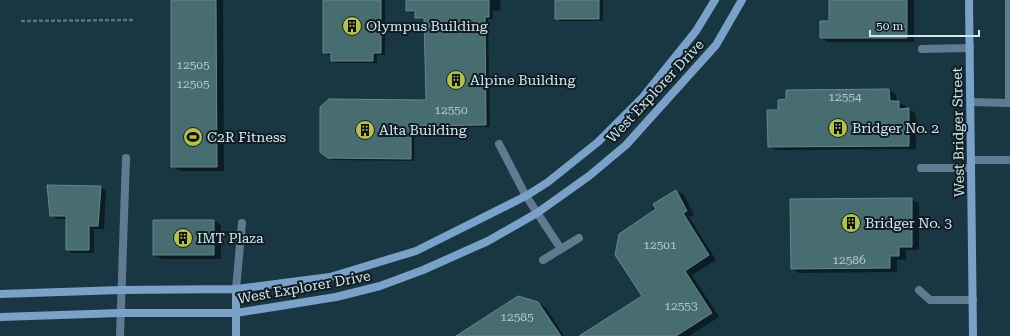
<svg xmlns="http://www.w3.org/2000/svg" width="1010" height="336" viewBox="0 0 1010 336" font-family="'Roboto Serif',serif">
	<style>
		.shadow { fill: #0007 }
		.building { fill: #476d71; stroke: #63898d }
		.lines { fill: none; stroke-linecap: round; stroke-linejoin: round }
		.path { stroke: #5a747f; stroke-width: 2.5; stroke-dasharray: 4 2; stroke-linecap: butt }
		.lane { stroke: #617a92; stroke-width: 8 }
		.secondary { stroke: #7aa2c9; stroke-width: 8 }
		.labels { text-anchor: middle; stroke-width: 4; stroke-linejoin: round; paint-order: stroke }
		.number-label { font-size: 12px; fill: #b2c8cf }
		.poi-label { font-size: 14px; fill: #d5e6ee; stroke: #0f1c22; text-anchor: start }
		.street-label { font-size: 14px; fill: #d5e6ee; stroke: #0f1c22 }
	</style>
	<rect width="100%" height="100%" fill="#183743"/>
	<path class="shadow" d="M172,0H223L224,171H180L172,167Z
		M324,0H385V55H377V63H336L332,61V55H328L324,53Z
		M407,0H500L501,10L493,11V19H488L490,127H415L414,161L333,160L329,157L427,101L425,19H420L416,17V13H411L407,11Z
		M556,0H603V21H560L556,18Z
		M830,0H914V42H828L821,38L830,22Z
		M889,90L896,95L897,102L906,106V109H909L916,114V149L776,150L769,146L779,111L787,100V91Z
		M101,187L106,190L104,229H94V253H73L67,250V219H57L51,215Z
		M676,191L684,195L694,215L689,217L716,260L692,275L719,317L689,336H581L644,296L658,210Z
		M911,199L919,203V250H906V260H897V272L799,273L792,269Z
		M214,221L221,225V259H162L154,255Z
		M538,303L546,308L564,336H468Z"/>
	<path class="building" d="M171,0H216L217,167H171Z
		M323,0H381V53H373V61H331V53H323Z
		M406,0H489V17H485L486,125L411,126V159L328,158L320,152V107L329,99L426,100L424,18H415V11H406Z
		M555,0H599V19H555Z
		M829,0H907V38H820V21H829Z
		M889,89L890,101H899V109L909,108V146L768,147L767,110H778V100L786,99V90Z
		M47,185L101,186L98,226H89V250H66V216H50Z
		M676,190L687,211L683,213L709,255L685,271L712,313L676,336H579L642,296L615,255L619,234L656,209L653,204Z
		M912,198V247H899V256H890V268L791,269L790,199Z
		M153,220H214V255H153Z
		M518,296L538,302L561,336H456Z"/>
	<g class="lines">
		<path class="path" d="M21,21L134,20"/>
		<path class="lane" d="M922,49L970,48
			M971,102L1009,103V0
			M499,144L526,196L561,249
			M971,160H1009
			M921,168H971
			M543,260L579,238
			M236,289L242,223
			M919,290L930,300H973
			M120,336L126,158"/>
		<path class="secondary" d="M969,0L973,336
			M236,289V336
			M0,294L121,290L236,289L330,277L416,251L526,196L548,182L598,142L643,97L696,31L715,0
			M0,317L120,313H236L336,297L380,286L423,270L488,241L537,213L589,176L626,145L716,45L742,0"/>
	</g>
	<defs>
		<symbol id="building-disc" viewBox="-11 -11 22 22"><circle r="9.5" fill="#b4c24a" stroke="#0f1c22"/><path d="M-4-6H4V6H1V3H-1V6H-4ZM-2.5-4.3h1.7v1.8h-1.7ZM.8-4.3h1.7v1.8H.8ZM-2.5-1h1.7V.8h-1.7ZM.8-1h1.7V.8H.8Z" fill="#111"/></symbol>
		<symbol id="stadium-disc" viewBox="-11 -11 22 22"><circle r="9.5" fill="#b4c24a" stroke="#0f1c22"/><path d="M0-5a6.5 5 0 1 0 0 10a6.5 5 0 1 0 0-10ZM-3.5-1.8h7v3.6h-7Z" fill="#111"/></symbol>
	</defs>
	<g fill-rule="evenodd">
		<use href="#building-disc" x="341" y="15" width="22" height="22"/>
		<use href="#building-disc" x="445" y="69" width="22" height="22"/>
		<use href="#building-disc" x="827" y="117" width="22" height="22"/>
		<use href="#building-disc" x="354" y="119" width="22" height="22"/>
		<use href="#stadium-disc" x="182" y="126" width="22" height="22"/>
		<use href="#building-disc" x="840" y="212" width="22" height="22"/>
		<use href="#building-disc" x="172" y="227" width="22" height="22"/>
	</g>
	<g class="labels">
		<g class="number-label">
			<text x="193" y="69">12505</text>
			<text x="193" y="88">12505</text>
			<text x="845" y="101">12554</text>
			<text x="451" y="114">12550</text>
			<text x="660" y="249">12501</text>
			<text x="849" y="264">12586</text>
			<text x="681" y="310">12553</text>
			<text x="517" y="321">12585</text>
		</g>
		<g class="poi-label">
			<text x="366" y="31">Olympus Building</text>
			<text x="470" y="85">Alpine Building</text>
			<text x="852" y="133">Bridger No. 2</text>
			<text x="379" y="135">Alta Building</text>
			<text x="207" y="142">C2R Fitness</text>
			<text x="865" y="228">Bridger No. 3</text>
			<text x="197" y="243">IMT Plaza</text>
		</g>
		<g class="street-label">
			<text transform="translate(655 91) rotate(-47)" y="5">West Explorer Drive</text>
			<text transform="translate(958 132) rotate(-91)" y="5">West Bridger Street</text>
			<text transform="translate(304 287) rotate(-10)" y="5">West Explorer Drive</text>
		</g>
	</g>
	<path d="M870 30v6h109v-6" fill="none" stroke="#d5e6ee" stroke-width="2"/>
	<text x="876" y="30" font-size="12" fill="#d5e6ee" stroke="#0f1c22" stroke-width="3" paint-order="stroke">50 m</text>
</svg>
